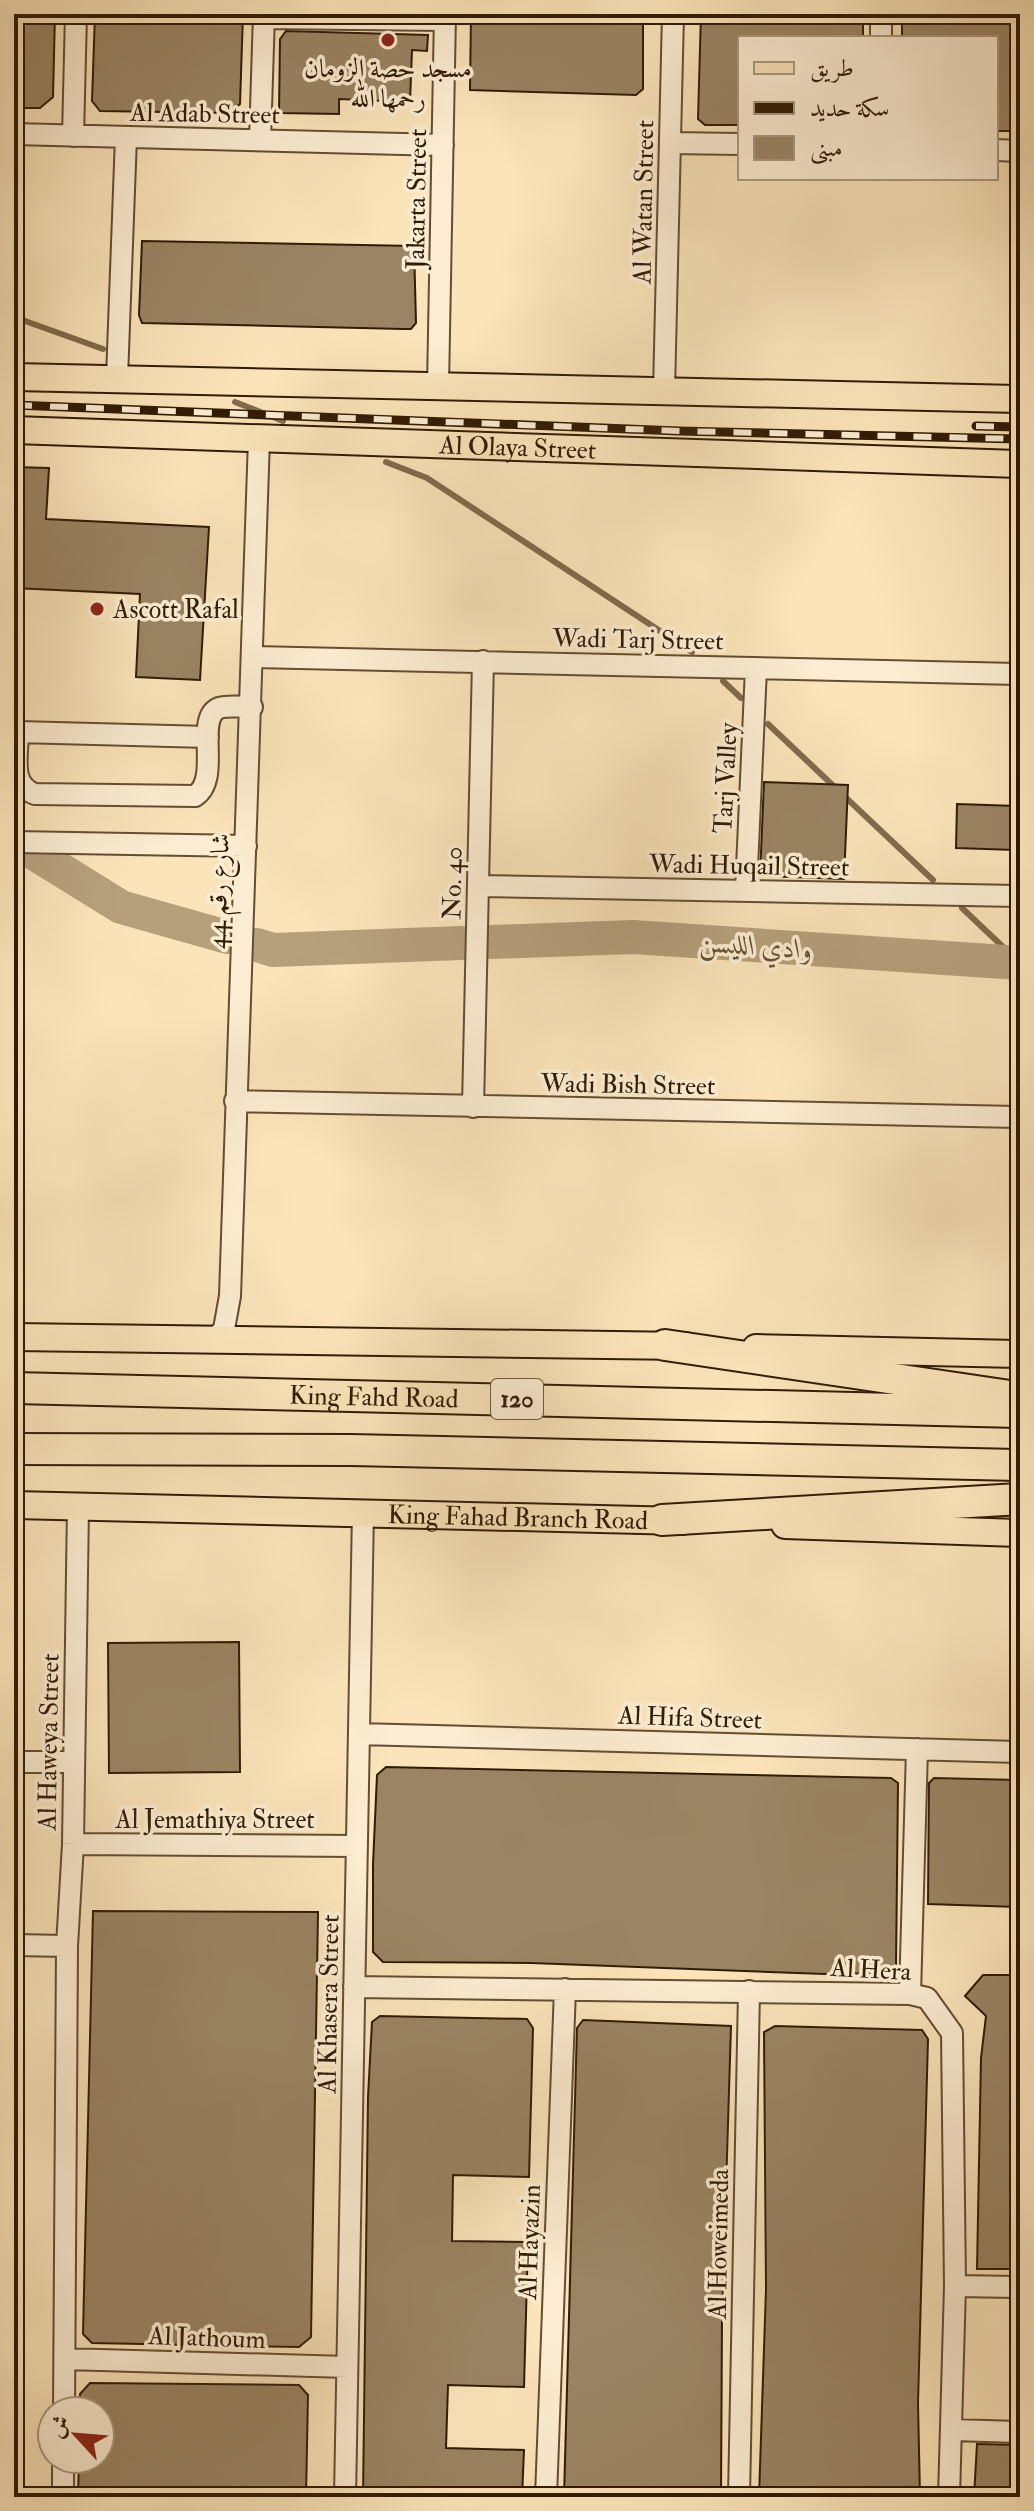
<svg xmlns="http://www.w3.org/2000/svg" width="1034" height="2511" viewBox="0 0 1034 2511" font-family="'IM FELL Double Pica',Amiri,serif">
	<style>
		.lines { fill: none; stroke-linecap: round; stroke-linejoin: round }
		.stream { stroke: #816b4c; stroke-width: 6 }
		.river { stroke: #b6a07c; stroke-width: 34 }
		.building { fill: #9a8463; stroke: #311b05; stroke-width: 2 }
		.minor-casing { stroke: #644d32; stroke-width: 24 }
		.major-casing { stroke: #311b05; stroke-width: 30 }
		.highway-casing { stroke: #311b05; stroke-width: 34 }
		.minor { stroke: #fcedd2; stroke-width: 20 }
		.major { stroke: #fbe4ba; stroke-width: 26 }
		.highway { stroke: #fbe4ba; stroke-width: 30 }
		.rail-casing { stroke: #311b05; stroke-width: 9 }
		.rail { stroke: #fcedd2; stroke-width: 6; stroke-dasharray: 18; stroke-linecap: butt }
		.poi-dot { fill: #8f2418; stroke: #fcedd2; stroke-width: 3 }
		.labels { text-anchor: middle; stroke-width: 7; stroke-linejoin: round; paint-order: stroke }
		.shield { fill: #fcedd2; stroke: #6e5a42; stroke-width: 2 }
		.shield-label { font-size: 24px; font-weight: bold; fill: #311b05 }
		.poi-label { font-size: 26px; fill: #311b05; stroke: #fcedd2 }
		.street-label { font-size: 26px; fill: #311b05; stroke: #fcedd2 }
		.water-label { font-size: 28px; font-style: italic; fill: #665035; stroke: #fcedd2 }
	</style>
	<rect width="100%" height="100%" fill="#fbe4ba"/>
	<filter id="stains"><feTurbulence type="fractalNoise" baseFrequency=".0025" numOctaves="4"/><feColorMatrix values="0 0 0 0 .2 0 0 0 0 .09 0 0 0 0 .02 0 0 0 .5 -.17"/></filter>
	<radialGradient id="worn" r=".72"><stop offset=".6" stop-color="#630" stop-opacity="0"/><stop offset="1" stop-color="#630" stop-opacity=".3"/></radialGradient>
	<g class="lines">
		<path class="stream" d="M14,317L103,349
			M235,402L283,421
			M386,462L427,478L692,652
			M723,681L741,698
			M768,724L933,880
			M962,908L1020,963"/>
		<path class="river" d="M37,855L121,907L227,937
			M492,942L633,937L1020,963
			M257,945L273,950L461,943"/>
	</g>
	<path class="building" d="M14,14H55L53,97L40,108H14Z
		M95,14H243L240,104L230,113L100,111L92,101Z
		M471,14H643V89L636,95L470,90Z
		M701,14H863V38H740V125H705L698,119Z
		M902,14H1020V131H996V38H902Z
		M286,31L428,35L427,51L412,50L410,102L339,99V114L279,113L280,39Z
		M142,241L414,246L416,323L411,329H403L142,323L139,315Z
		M14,467L49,468L46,519L209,527L200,680L136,677L140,594L14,588Z
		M764,782L848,785L844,879L760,876Z
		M957,804L1016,806L1015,850L956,848Z
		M239,1642L240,1772L109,1773L108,1643Z
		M386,1767L891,1778L898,1783L896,1967L890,1973L825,1974L531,1963L383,1962L373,1952V1864L377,1775Z
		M934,1778L1020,1780V1907L928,1904L929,1783Z
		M93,1911L318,1912L311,2337L299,2347L92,2343L83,2334Z
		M983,1975H1020V2269H977L981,2058L986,2016L965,1996Z
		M380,2016L527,2019L533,2028L529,2177L453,2175L452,2241L528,2242L524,2387L448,2385L446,2448L524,2450L522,2497H363L368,2097L372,2022Z
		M583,2020L731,2026L722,2318L721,2497H564L577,2028Z
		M775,2026L922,2030L928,2039L918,2403L920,2497H759L766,2289L764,2032Z
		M90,2383L299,2385L308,2395L306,2497H78L79,2459H100V2411H80V2394Z
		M977,2444L1020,2445V2497H974Z"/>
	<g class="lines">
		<defs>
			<path id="minor" d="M263,18L445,20
				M881,38V14
				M14,134L443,145
				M73,136L76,14
				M260,140L264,14
				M670,143L740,144
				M996,150L1020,151
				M117,378L126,137
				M438,386L445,14
				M664,391L673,14
				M254,657L1020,674
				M14,732H18C18,755 9,785 35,794L195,796C222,779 194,718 219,708C228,705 243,707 252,707
				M18,732L208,737
				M14,842L246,846
				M478,886L1020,896
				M746,890L756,668
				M235,1101L1020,1117
				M473,1107L483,661
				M213,1341L224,1329L230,1296L259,439
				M359,1734L1020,1752
				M14,1762H74
				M73,1844L357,1846
				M14,1945L67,1946
				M354,1987L910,1994L927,1998L952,2033L955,2286L949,2497
				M910,1994L917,1749
				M955,2286L1020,2287
				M65,2359L347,2367
				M64,2411L67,1946L73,1844L78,1506
				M953,2430L1020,2432
				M63,2497V2459
				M345,2497L363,1511
				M546,2497L565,1989
				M739,2497L749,1991"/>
			<g id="major">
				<path d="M14,377L1020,399"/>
				<path id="s1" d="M14,430L1020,464"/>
				<path d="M14,1337L685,1346"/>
				<path d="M756,1348L1020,1354"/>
				<path id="s2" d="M14,1505L682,1521"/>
				<path d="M785,1525L1020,1533"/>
			</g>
			<g id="highway">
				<path d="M665,1345L1010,1396"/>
				<path id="s3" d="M14,1388L1020,1412"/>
				<path d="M14,1449L351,1450L1020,1465"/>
				<path d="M662,1520L1020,1499"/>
			</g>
		</defs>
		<use href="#minor" class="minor-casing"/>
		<use href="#major" class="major-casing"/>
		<use href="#highway" class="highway-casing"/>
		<use href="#minor" class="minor"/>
		<use href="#major" class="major"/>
		<use href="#highway" class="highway"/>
		<defs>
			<path id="rail" d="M14,405L679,431L1020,439
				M976,426L1020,427"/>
		</defs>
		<use href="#rail" class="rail-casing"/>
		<use href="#rail" class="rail"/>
	</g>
	<g class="poi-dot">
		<circle cx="388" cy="40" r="8"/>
		<circle cx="97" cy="609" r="8"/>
	</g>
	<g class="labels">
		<rect class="shield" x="491" y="1379" width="52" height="40" rx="6"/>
		<g class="shield-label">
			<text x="517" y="1407">120</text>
		</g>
		<g class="poi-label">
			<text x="388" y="77">مسجد حصة الزومان<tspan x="388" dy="30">رحمها الله</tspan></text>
			<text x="113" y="618" text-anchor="start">Ascott Rafal</text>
		</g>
		<g class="street-label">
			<text transform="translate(205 113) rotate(1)" y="9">Al Adab Street</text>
			<text transform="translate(416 199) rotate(-89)" y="9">Jakarta Street</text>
			<text transform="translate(643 202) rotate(-89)" y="9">Al Watan Street</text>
			<text dy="9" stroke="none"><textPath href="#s1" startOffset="504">Al Olaya Street</textPath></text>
			<text transform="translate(638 639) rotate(1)" y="9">Wadi Tarj Street</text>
			<text transform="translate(725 778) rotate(-87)" y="9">Tarj Valley</text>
			<text transform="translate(749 865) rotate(1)" y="9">Wadi Huqail Street</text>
			<text transform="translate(452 883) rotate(-89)" y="9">No. 40</text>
			<text transform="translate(218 891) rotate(-88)" y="9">شارع رقم 44</text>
			<text transform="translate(628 1084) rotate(1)" y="9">Wadi Bish Street</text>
			<text dy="9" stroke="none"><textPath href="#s3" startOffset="360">King Fahd Road</textPath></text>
			<text dy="9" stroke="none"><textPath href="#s2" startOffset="504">King Fahad Branch Road</textPath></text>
			<text transform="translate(690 1717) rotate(2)" y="9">Al Hifa Street</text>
			<text transform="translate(48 1742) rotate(-89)" y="9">Al Haweya Street</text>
			<text x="215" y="1828">Al Jemathiya Street</text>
			<text transform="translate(871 1969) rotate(3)" y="9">Al Hera</text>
			<text transform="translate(328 2004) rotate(-89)" y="9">Al Khasera Street</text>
			<text transform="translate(529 2242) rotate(-88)" y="9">Al Hayazin</text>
			<text transform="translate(718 2244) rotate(-89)" y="9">Al Howeimeda</text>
			<text transform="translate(207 2337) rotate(2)" y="9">Al Jathoum</text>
		</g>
		<g class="water-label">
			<text transform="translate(756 945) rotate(4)" y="10">وادي الليسن</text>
		</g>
	</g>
	<rect width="1034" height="2511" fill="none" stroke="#fbe4ba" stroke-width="48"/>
	<rect x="16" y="16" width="1002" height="2479" fill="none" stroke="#311b05" stroke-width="4"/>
	<rect x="24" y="24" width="986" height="2463" fill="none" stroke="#311b05" stroke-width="2"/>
	<rect x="738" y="36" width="260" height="144" fill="#fcedd2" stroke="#ab9980" stroke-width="2"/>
	<rect x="754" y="62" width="40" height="12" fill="#fbe4ba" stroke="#ab9980" stroke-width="2"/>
	<text x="810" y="76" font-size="24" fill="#311b05">طريق</text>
	<rect x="754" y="102" width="40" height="12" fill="#311b05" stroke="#ab9980" stroke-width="2"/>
	<text x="810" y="116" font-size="24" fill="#311b05">سكة حديد</text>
	<rect x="754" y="136" width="40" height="24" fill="#9a8463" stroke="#ab9980" stroke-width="2"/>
	<text x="810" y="156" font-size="24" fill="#311b05">مبنى</text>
	<g transform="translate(76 2435) rotate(296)"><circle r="38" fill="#fcedd2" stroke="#ab9980" stroke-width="2"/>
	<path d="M0-6L14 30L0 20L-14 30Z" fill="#8f2418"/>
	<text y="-12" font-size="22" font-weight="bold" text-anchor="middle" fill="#311b05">ش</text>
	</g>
	<rect width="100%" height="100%" filter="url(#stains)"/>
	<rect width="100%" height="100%" fill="url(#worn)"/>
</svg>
